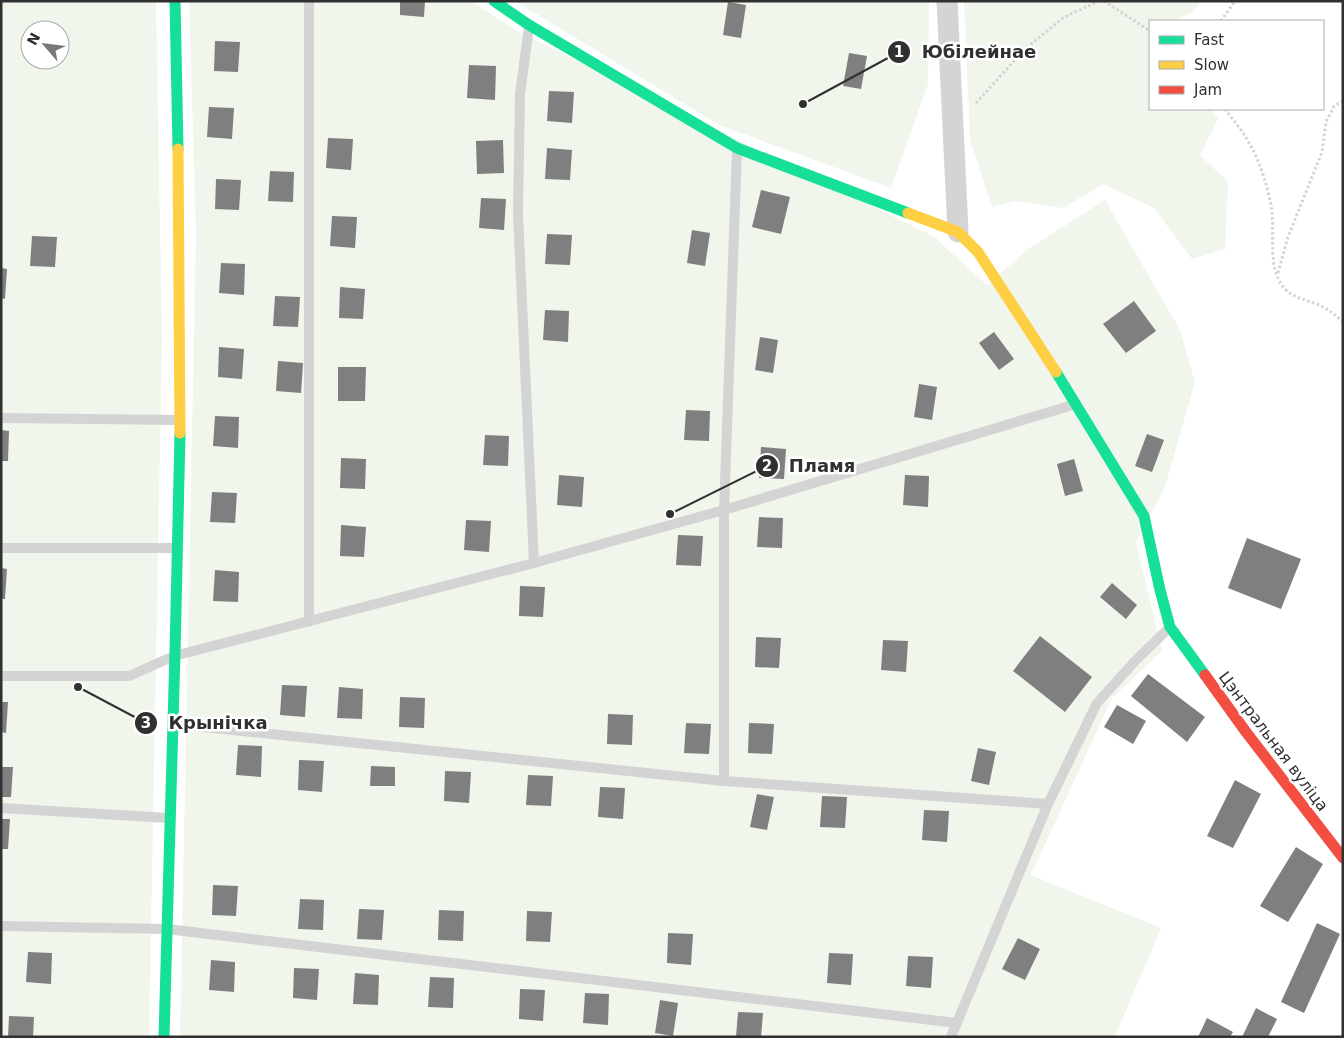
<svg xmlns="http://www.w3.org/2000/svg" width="1344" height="1038" viewBox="0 0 1344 1038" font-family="'DejaVu Sans',sans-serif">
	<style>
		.green { fill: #f1f6ec; fill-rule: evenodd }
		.building { fill: #7f7f7f }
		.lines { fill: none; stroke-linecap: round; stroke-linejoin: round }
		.path { stroke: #d4d4d4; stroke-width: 3; stroke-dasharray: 2.5 2.5; stroke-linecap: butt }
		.lane { stroke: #d4d4d4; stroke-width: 10 }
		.street { stroke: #d4d4d4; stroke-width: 21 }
		.fast { stroke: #16e098; stroke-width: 11 }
		.slow { stroke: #ffcf43; stroke-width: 11 }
		.jam { stroke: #f24e42; stroke-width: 11 }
		.labels { text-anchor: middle; stroke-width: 5; stroke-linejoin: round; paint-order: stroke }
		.street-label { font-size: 16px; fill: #303030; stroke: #fff }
		.leader { fill: none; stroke: #303030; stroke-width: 2 }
		.callout-dot { fill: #303030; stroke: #fff; stroke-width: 2 }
		.mark-label { font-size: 15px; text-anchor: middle; font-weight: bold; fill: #fff }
		.callout-label { font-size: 18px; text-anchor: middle; font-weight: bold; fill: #303030; stroke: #fff; stroke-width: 5; stroke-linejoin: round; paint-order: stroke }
	</style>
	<rect width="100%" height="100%" fill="#fff"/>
	<path class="green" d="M1,1H156L162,337L149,1037H1ZM30,30H60V60H30Z
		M189,1H471L519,32L933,236L987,285L1028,249L1105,200L1180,330L1195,382L1165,487L1136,542L1162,651L1112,698L1031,875L1161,928L1115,1037H180L196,233Z
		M515,1H929L928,84L891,188L719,125Z
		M964,1H1202C1190,20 1170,21 1150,21V109H1212L1218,119L1200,155L1228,182L1225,249L1192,259L1154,208L1103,184L1063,208L1014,201L992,207L970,139Z"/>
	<path class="building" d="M400,1H425L424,17L400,15Z
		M728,2L746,5L741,38L723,35Z
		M215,41L240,42L238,72L214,71Z
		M849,53L867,56L861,89L843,86Z
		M469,65L496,66L495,100L467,98Z
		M549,91L574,92L572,123L547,121Z
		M209,107L234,108L232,139L207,137Z
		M328,138L353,139L351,170L326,168Z
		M503,140L504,173L477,174L476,141Z
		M547,148L572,150L570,180L545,179Z
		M270,171L294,172L293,202L268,201Z
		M216,179L241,180L239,210L215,209Z
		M761,190L790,197L781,234L752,227Z
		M481,198L506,199L504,230L479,228Z
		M332,216L357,217L355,248L330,246Z
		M692,230L710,233L705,266L687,263Z
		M547,234L572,235L570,265L545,264Z
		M32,236L57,237L55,267L30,266Z
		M221,263L245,264L244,295L219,293Z
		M1,268L7,269L5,299L1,298Z
		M340,287L365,289L363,319L339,318Z
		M275,296L300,297L298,327L273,326Z
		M1134,301L1156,331L1126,353L1103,324Z
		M545,310L569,311L568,342L543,340Z
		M994,332L1014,359L999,370L979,343Z
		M760,337L778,340L773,373L755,370Z
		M219,347L244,349L242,379L218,377Z
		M278,361L303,363L301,393L276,391Z
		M338,367H366L365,401H338Z
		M919,384L937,387L932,420L914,417Z
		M686,410L710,411L709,441L684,440Z
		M215,416L239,417L238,448L213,446Z
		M1,430L9,431L8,461H1Z
		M1147,434L1164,440L1152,472L1135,466Z
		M485,435L509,436L508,466L483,465Z
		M761,447L786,449L784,479L759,478Z
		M341,458L366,459L365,489L340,488Z
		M1074,459L1083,491L1065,496L1057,464Z
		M559,475L584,477L582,507L557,505Z
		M905,475L929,476L928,507L903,505Z
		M212,492L237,493L235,523L210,522Z
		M759,517L783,518L782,548L757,547Z
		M466,520L491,521L489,552L464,550Z
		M341,525L366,527L364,557L340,556Z
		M678,535L703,536L701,566L676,565Z
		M1247,538L1301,559L1281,609L1228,588Z
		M1,568L7,569L5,599H1Z
		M215,570L239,572L238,602L213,601Z
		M1112,583L1137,605L1126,619L1100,597Z
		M520,586L545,587L543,617L519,616Z
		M1040,636L1092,677L1065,712L1013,671Z
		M756,637L781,638L779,668L755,667Z
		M883,640L908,641L906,672L881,670Z
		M1148,674L1205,717L1187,742L1131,696Z
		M282,685L307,686L305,717L280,715Z
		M339,687L363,689L362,719L337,718Z
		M400,697L425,698L424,728L399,727Z
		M1,702H8L6,733L1,732Z
		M1117,705L1146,721L1133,744L1104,727Z
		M608,714L633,715L632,745L607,744Z
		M686,723L711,724L709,754L684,753Z
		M749,723L774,724L772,754L748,753Z
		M238,745L262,746L261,777L236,775Z
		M978,748L996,752L989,785L971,781Z
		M299,760L324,761L322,792L298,790Z
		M371,766L395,767V786H370Z
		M1,767H13L11,797H1Z
		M445,771L471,772L469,803L444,801Z
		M528,775L553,776L551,806L526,805Z
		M1235,780L1261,794L1233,848L1207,836Z
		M600,787L625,788L623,819L598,817Z
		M757,794L774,797L767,830L750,827Z
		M822,796L847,797L845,828L820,827Z
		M924,810L949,811L947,842L922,840Z
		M1,819H10L8,849H1Z
		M1296,847L1323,864L1288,922L1260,906Z
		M213,885L238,886L236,916L212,915Z
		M300,899L324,900L323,930L298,929Z
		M359,909L384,910L382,940L357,939Z
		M439,910L464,911L463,941L438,940Z
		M527,911L552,912L550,942L526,941Z
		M1317,923L1340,934L1304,1013L1281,1002Z
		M668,933L693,934L691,965L667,963Z
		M1018,938L1040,949L1025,980L1002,969Z
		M28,952L52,953L51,984L26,982Z
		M829,953L853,954L851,985L827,983Z
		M908,956L933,957L931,988L906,986Z
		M211,960L235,962L234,992L209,990Z
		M294,968L319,969L317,1000L293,998Z
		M355,973L379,975L378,1005L353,1004Z
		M430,977L454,978L453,1008L428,1007Z
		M520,989L545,990L543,1021L519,1019Z
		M585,993L609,994L608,1025L583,1023Z
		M660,1000L678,1003L673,1036L655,1033Z
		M1256,1008L1277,1019L1268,1037H1242Z
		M738,1012L763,1013L761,1037H736Z
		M9,1016L34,1017L33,1037H8Z
		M1207,1018L1233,1032L1230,1037H1198Z"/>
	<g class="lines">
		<path class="path" d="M1104,1L1150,31
			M1221,21L1235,1
			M976,103L1024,50L1064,17L1099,1
			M1225,109C1233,120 1243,131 1249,143C1260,161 1267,185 1271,205C1276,229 1266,267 1284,288C1292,297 1303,299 1314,303C1326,307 1334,314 1343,322
			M1278,273L1288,237L1322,152L1326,122L1334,106L1343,101"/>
		<path class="lane" d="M309,1V622
			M529,27L520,94L518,214L534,563
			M1,418L179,420
			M1,548H177
			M1,676H129L174,656L534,563L724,510L1076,404
			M175,724L724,781L1048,804
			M724,781V510L737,150
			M1,808L169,818
			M1,926L167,929L957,1023
			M951,1037L1048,804L1097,703L1136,660L1169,628"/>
		<path class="street" d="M947,1L958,232"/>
		<path class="fast" d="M175,1L178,149
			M494,1L529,25L737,148L908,213
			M1056,372L1144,516L1160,590L1170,627L1205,675
			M164,1037L175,653L180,433"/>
		<path class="slow" d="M178,149L180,433
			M908,213L958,232L978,252L1056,372"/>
		<path class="jam" d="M1205,675L1246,732L1343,858"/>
	</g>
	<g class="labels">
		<g class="street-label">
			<text transform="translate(1274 741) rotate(53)" y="6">Цэнтральная вуліца</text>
		</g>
	</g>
	<path class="leader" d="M803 104L899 52M670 514L767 466M78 687L146 723"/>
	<g class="callout-dot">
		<circle cx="803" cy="104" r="5"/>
		<circle cx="670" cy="514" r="5"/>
		<circle cx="78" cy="687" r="5"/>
		<circle cx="899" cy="52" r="12"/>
		<circle cx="767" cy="466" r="12"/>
		<circle cx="146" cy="723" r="12"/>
	</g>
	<g class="mark-label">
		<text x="899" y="57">1</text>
		<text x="767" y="471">2</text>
		<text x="146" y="728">3</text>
	</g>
	<g class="callout-label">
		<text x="979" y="58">Юбілейнае</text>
		<text x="822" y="472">Пламя</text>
		<text x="218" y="729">Крынічка</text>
	</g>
	<rect width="1344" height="1038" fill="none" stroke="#303030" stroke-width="5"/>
	<rect x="1149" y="20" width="175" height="90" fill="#ffffff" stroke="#acacac"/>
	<rect x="1159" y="36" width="25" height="8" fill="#16e098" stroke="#acacac"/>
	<text x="1194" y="45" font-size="15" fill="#303030">Fast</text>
	<rect x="1159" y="61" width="25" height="8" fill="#ffcf43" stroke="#acacac"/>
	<text x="1194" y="70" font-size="15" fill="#303030">Slow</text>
	<rect x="1159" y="86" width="25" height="8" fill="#f24e42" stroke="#acacac"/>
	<text x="1194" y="95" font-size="15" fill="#303030">Jam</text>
	<g transform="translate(45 45) rotate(298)"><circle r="24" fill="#ffffff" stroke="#acacac"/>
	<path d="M0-4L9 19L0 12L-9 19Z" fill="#787878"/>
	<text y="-8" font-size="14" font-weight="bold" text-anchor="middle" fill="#303030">N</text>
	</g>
</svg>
